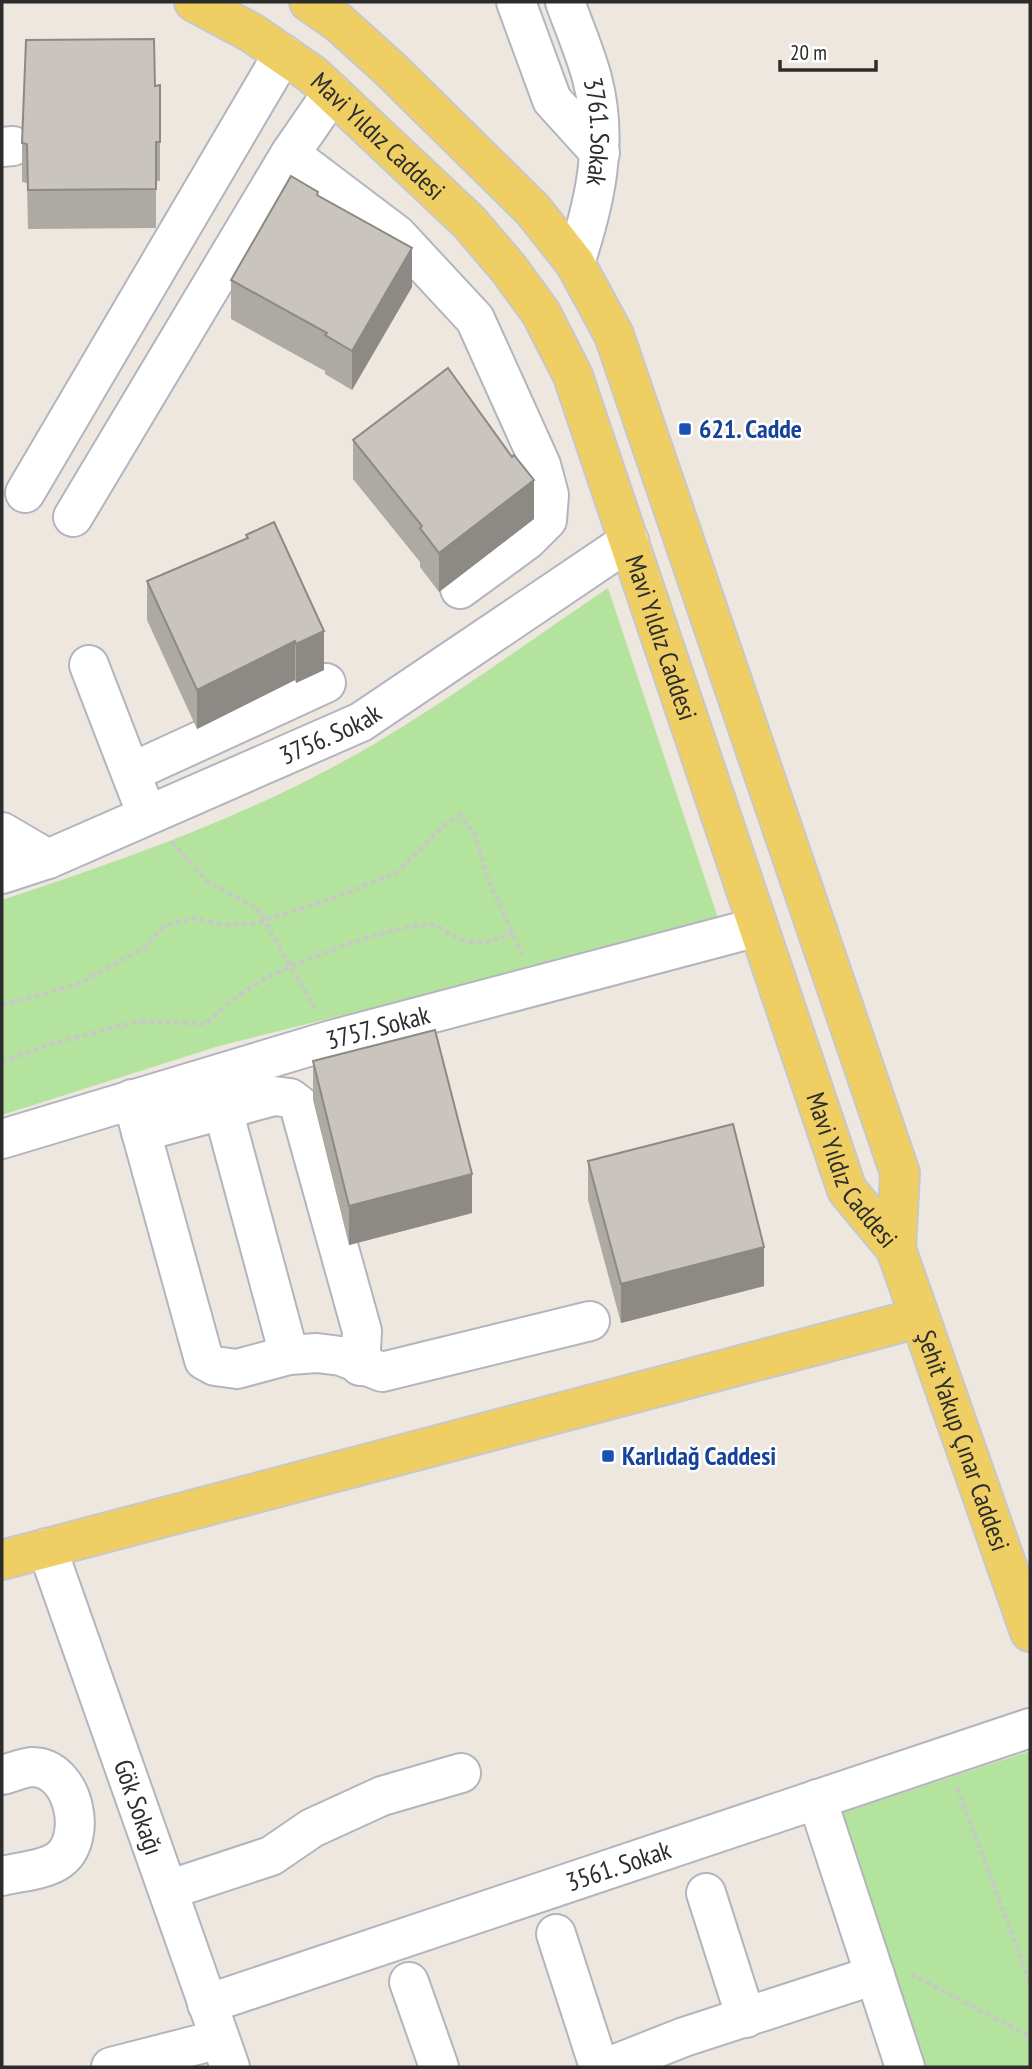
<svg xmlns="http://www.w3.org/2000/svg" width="1032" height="2069" viewBox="0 0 1032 2069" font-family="'PT Sans Narrow',sans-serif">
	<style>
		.green { fill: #b4e39d }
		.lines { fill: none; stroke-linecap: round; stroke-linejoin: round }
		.minor-casing { stroke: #b2b5bf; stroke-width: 42 }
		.major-casing { stroke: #c8c8c8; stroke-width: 42 }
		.path { stroke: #c8c8c8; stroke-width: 4.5; stroke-dasharray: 5 3.5; stroke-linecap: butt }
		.minor { stroke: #fff; stroke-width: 38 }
		.major { stroke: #efcf63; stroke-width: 38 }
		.wall { fill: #ada9a3 }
		.shaded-wall { fill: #8d8985 }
		.building { fill: #c9c4be; stroke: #8d8985; stroke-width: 2 }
		.transit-dot { fill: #1a4fb4; stroke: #fff; stroke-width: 2.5 }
		.labels { text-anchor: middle; stroke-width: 5; stroke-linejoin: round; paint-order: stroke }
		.street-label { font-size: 26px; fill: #2c2c2c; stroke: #fff }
		.transit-label { font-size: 26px; font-weight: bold; fill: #164399; stroke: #fff; text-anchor: start }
	</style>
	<rect width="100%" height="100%" fill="#eee7df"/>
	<path class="green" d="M608,588L719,921L219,1046L2,1115V900C127,859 254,814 369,747C451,699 529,641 608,588Z
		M1030,1751V2067H925L841,1813Z"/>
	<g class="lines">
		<defs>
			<g id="minor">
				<path d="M516,2L552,100L600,153"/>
				<path id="s1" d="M565,2C574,27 585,52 592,78C609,142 595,202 575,263"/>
				<path d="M2,147L13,146"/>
				<path d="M290,154L397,235L475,319L541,465L549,495L547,520L527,540L460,589"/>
				<path d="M25,493L283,54"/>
				<path d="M73,517L290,154L332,93"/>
				<path d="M89,665L140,797"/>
				<path d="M132,772L326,683"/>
				<path d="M2,832L48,859"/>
				<path id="s2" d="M2,874L48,859L361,722L629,541"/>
				<path d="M132,1099L204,1360L215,1366L237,1369L289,1355L317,1353L341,1356L382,1372L590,1321"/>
				<path d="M223,1110L289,1355"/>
				<path d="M141,1132L274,1096L290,1098L299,1105L362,1331L360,1366"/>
				<path id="s3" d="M2,1139L331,1040L758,927"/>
				<path id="s4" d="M47,1548L230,2067"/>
				<path d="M2,1775C11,1773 24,1767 33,1767C74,1768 89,1838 59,1860C46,1870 18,1872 2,1876"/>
				<path d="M817,1799L905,2067"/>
				<path d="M168,1890L271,1856L312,1828L382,1796L461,1773"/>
				<path d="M706,1893L746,2018"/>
				<path d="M556,1934L599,2067"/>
				<path d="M409,1982L439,2067"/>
				<path id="s5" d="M207,2004L1030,1728"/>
				<path d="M111,2067L220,2039"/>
				<path d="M608,2067L684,2037L875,1975"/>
			</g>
			<g id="major">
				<path id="s6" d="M194,2L252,33L313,75L469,222L509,269L541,313L573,376L847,1190L896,1249L900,1173L614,335L575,263L533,210L390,69L338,22L309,2"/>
				<path id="s7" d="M896,1249L1030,1632"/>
				<path d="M2,1560L919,1318"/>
			</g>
		</defs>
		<use href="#minor" class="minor-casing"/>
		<use href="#major" class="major-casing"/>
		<path class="path" d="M172,842L208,882L257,908L315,1009
			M2,1005L76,985L144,948L164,926L194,918L223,925L255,923L331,899L396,873L446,823L460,815L475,834L488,879L522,954
			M2,1062L50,1044L140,1021L206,1024C223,1006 243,991 265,979C293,963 404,920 433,925C439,926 446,932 452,935C475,947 490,943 512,933
			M957,1787L1030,1983
			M911,1974L1030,2037"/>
		<use href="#minor" class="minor"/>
		<use href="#major" class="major"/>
	</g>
	<path class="wall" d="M155,86L160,142V181H156V228L28,229L27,183L22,182V143Z
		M231,280L412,287L352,390L325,374V371L231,319Z
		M353,440L534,519L439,592L420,567V562L353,479Z
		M246,535L324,670L296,683L295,680L197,729L147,620V581L246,538Z
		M313,1061L472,1213L349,1245L313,1100Z
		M588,1161L764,1286L621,1323L588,1200Z"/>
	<path class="shaded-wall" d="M412,248V287L352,390V351Z
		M534,480V519L439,592V553Z
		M324,631V670L296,683V644Z
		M295,641V680L197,729V690Z
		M472,1174V1213L349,1245V1206Z
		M764,1247V1286L621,1323V1284Z"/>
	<path class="building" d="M154,39L155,86L160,85V142H156V189L28,190L27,144L22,143L26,40Z
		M291,176L318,192L317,195L412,248L352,351L325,335L327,333L231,280Z
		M448,368L512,457L514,455L534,480L439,553L420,528L422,526L353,440Z
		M274,522L324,631L296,644L295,641L197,690L147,581L248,538L246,535Z
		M435,1030L472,1174L349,1206L313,1061Z
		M733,1124L764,1247L621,1284L588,1161Z"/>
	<g class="transit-dot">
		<rect x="678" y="422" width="14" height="14" rx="3.5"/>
		<rect x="601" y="1449" width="14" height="14" rx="3.5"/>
	</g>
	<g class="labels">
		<g class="street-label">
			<text dy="9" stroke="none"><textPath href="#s1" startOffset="135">3761. Sokak</textPath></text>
			<text dy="9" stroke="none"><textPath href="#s6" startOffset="229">Mavi Yıldız Caddesi</textPath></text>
			<text dy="9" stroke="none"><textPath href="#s6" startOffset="817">Mavi Yıldız Caddesi</textPath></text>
			<text dy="9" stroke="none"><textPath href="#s2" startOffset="357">3756. Sokak</textPath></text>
			<text dy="9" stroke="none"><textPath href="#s3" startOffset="392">3757. Sokak</textPath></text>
			<text dy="9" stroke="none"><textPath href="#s6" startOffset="1384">Mavi Yıldız Caddesi</textPath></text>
			<text dy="9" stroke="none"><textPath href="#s7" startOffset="203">Şehit Yakup Çınar Caddesi</textPath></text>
			<text dy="9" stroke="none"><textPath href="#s4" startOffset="275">Gök Sokağı</textPath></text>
			<text dy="9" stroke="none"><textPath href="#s5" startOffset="434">3561. Sokak</textPath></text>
		</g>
		<g class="transit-label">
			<text x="699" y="438">621. Cadde</text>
			<text x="622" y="1465">Karlıdağ Caddesi</text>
		</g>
	</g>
	<rect width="1032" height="2069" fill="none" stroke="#2c2c2c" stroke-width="7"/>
	<path d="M780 60v10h96v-10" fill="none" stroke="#2c2c2c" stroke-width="3.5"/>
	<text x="790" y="60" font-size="21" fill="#2c2c2c" stroke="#ffffff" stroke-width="5" paint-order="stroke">20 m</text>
</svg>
